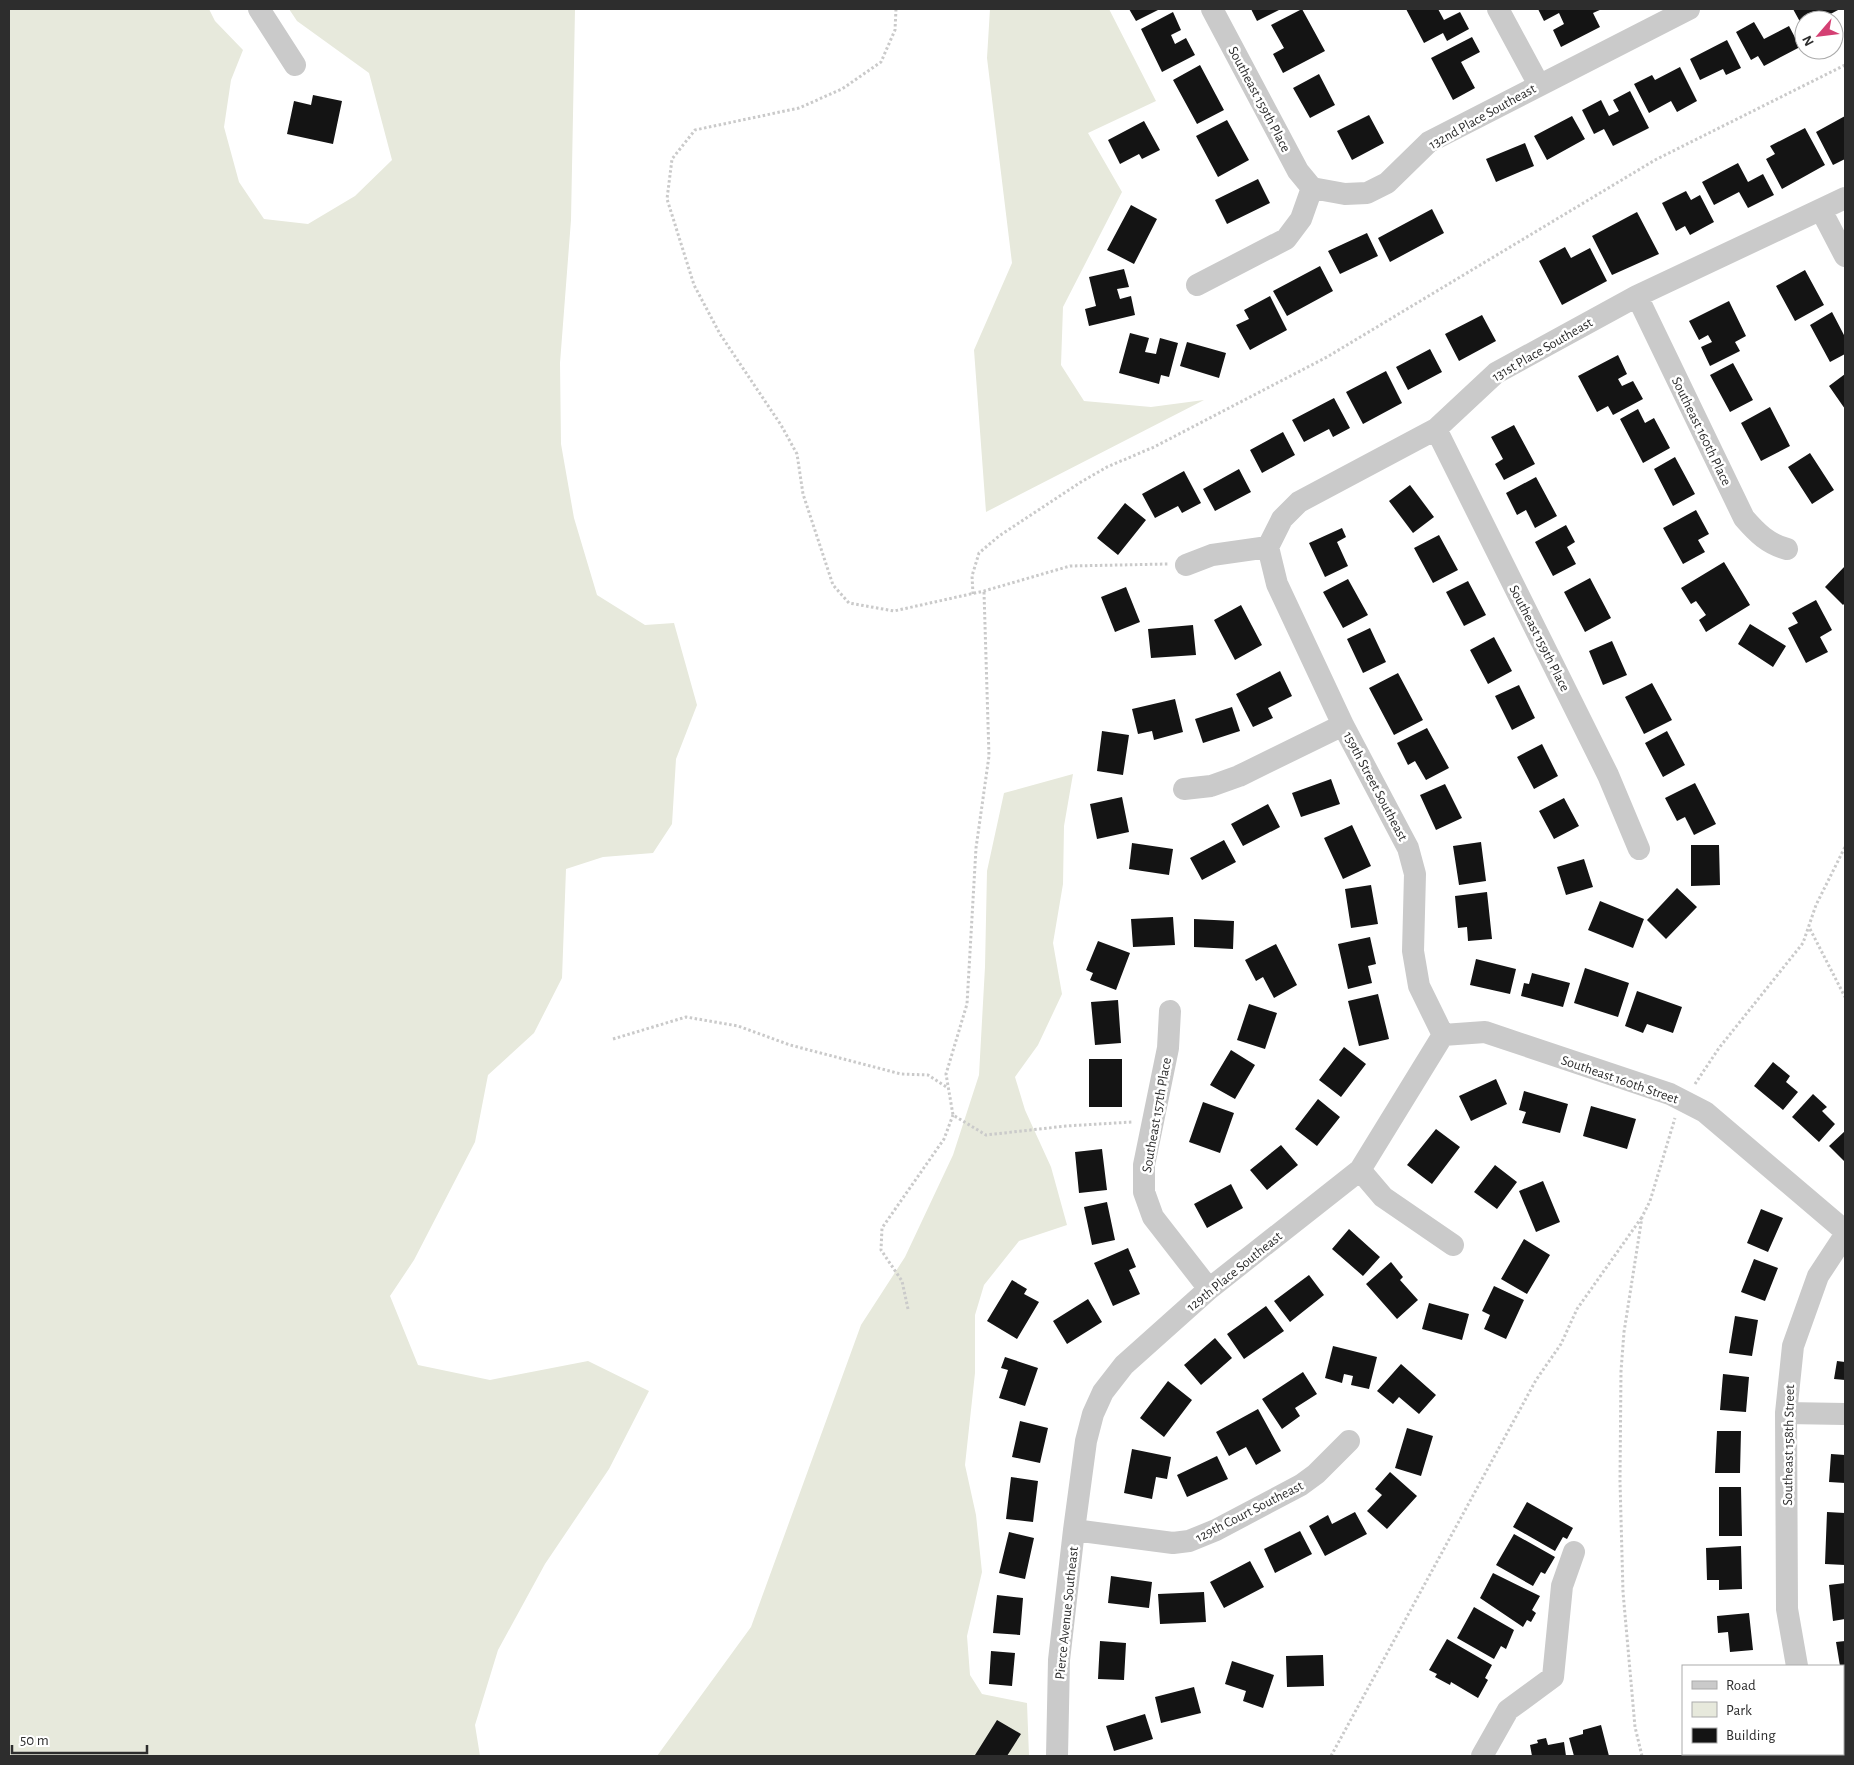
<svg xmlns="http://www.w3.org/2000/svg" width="1854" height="1765" viewBox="0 0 1854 1765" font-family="'Alegreya Sans',sans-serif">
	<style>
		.green { fill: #e7e9dc }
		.building { fill: #141414 }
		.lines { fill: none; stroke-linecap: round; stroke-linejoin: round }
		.path { stroke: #cacaca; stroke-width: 3; stroke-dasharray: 2.5 2.5; stroke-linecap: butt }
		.minor { stroke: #cacaca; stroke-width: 22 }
		.labels { text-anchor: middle; stroke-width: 5; stroke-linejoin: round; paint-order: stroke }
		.street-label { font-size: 14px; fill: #2d2d2d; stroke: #fff }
	</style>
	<rect width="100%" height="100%" fill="#fff"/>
	<path class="green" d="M9,9H209L215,21L243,50L231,80L224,127L239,182L264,219L308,224L355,196L392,160L369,73L297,21L289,9H575L571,220L560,363L561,444L574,518L597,595L645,625L674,623L697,705L676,759L672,824L653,853L603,857L566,869L562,978L534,1033L488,1075L475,1142L414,1260L390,1296L418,1365L490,1380L588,1361L649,1391L609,1469L545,1564L498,1650L475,1725L480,1756H9Z
		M990,9H1109L1156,101L1088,133L1122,192L1063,307L1061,365L1084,401L1151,407L1204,400L986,512L974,350L1012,263L987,58Z
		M1073,774L1064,826L1063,884L1053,943L1062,994L1038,1045L1015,1077L1025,1110L1051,1167L1067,1225L1019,1241L984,1285L975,1315V1373L965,1465L976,1515L982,1572L967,1636L970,1675L982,1694L1027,1703L1029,1756H657L751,1627L861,1325L905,1257L953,1155L979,1075L985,967L987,871L1004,793Z"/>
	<path class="building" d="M1129,9H1160L1136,21Z
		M1251,9H1281L1257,21Z
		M1302,9L1325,51L1283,73L1273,54L1284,48L1271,25Z
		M1406,9H1438L1444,20L1460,12L1469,29L1447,41L1443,33L1424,43Z
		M1538,9H1602L1593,13L1600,27L1561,47L1553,30L1564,24L1559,13L1544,21Z
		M1793,9H1840L1819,20H1804V29Z
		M1173,12L1181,30L1171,35L1175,44L1186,38L1195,55L1162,72L1141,29Z
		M1754,22L1764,39L1789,26L1800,47L1764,66L1758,56L1751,60L1736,32Z
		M1472,37L1480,52L1461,62L1475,88L1453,100L1431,58Z
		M1727,40L1741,68L1726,75L1723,69L1700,80L1690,59Z
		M1200,65L1224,110L1197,124L1173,80Z
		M1680,67L1697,101L1677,112L1671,101L1649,113L1634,84L1652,75L1655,80Z
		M1319,74L1335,105L1310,118L1293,88Z
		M1630,91L1649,128L1613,146L1604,129L1594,134L1582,110L1601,100L1609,116L1619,111L1613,100Z
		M313,95L342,101L333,144L287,134L294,101L311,105Z
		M1369,115L1384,143L1352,160L1337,131Z
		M1572,116L1585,139L1547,160L1534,136Z
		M1845,116V159L1833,165L1816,132Z
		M1227,120L1249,160L1218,177L1196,136Z
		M1144,121L1160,150L1142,159L1139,154L1120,164L1108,140Z
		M1805,128L1825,165L1782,189L1766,159L1775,154L1770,146Z
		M1525,143L1534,166L1496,182L1486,159Z
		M1738,163L1748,182L1763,174L1774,195L1748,208L1739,192L1714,205L1702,182Z
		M1258,179L1270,203L1227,224L1215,200Z
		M1686,191L1691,200L1700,195L1714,222L1690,235L1685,226L1676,231L1662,203Z
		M1131,205L1157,219L1134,264L1107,250Z
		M1432,209L1444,233L1390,262L1378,238Z
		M1637,212L1659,254L1612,275L1592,236Z
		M1367,233L1378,256L1340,274L1328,251Z
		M1565,247L1571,258L1590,248L1607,281L1562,305L1539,261Z
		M1320,266L1333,291L1287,316L1273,291Z
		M1124,269L1129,287L1117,289L1120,299L1131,296L1135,315L1089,326L1085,309L1096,306L1089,277Z
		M1805,270L1824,305L1795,321L1776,286Z
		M1270,296L1287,330L1250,350L1236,325L1249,319L1244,310Z
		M1729,301L1746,336L1735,342L1740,351L1710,366L1701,347L1712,342L1708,335L1699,340L1689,321Z
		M1832,312L1845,337V354L1830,362L1810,325Z
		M1482,315L1496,341L1459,361L1445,334Z
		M1130,333L1149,338L1145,352L1156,354L1160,338L1178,343L1169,377L1161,375L1159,384L1119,373Z
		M1187,342L1226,353L1219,378L1180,366Z
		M1430,349L1442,372L1408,390L1396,367Z
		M1618,355L1627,374L1618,379L1622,386L1633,381L1643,399L1613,415L1608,406L1597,412L1578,376Z
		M1733,363L1753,400L1730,412L1710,375Z
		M1386,371L1402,403L1363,424L1346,392Z
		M1845,374V409L1829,386Z
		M1334,398L1350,428L1333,437L1329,429L1304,442L1292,420Z
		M1770,407L1790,446L1761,461L1741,423Z
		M1638,409L1645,423L1654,418L1670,448L1643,463L1620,419Z
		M1514,425L1535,464L1504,480L1495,464L1503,459L1491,437Z
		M1283,432L1295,455L1262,473L1250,450Z
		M1810,453L1834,490L1812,504L1788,467Z
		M1675,457L1695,494L1673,506L1654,469Z
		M1239,469L1251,492L1215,511L1203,489Z
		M1184,471L1201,503L1182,513L1178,506L1155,518L1142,494Z
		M1536,477L1557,516L1535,528L1526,510L1517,515L1506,493Z
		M1410,485L1434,517L1413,533L1389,501Z
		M1125,503L1146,520L1118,555L1097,538Z
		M1696,510L1709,534L1698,540L1705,552L1683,564L1663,528Z
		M1566,525L1575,542L1567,547L1576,564L1553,576L1535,542Z
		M1342,528L1346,537L1337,542L1348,566L1325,577L1309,543Z
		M1439,535L1458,570L1433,583L1414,548Z
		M1724,562L1750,605L1706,632L1699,620L1706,615L1696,601L1691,604L1681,588Z
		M1845,566V603L1843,605L1825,587Z
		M1590,578L1611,618L1585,632L1564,592Z
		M1348,579L1368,615L1343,628L1323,592Z
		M1468,581L1486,615L1464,626L1446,592Z
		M1126,587L1140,622L1115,632L1101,597Z
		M1816,600L1832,630L1820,637L1828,652L1806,663L1788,628L1798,623L1792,613Z
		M1241,605L1262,645L1235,660L1214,620Z
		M1750,624L1786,646L1773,667L1738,644Z
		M1193,625L1196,655L1151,658L1148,629Z
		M1370,628L1386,662L1363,673L1347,639Z
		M1494,637L1512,671L1488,684L1470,650Z
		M1612,641L1627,675L1603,685L1589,651Z
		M1280,671L1292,696L1268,708L1273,718L1253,727L1236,694Z
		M1398,673L1423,720L1394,735L1369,688Z
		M1652,683L1672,720L1644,734L1625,697Z
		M1519,685L1535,718L1512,730L1495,696Z
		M1175,699L1183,732L1154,740L1152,731L1138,734L1132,709Z
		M1232,707L1240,731L1203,743L1195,719Z
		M1427,728L1449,768L1426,780L1415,761L1408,765L1397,743Z
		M1102,731L1129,735L1123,775L1097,771Z
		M1667,731L1685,765L1663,777L1645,743Z
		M1542,744L1558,776L1534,789L1517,757Z
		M1331,779L1340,804L1301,817L1292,793Z
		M1695,783L1716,824L1694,835L1685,817L1677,821L1665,798Z
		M1445,784L1462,818L1436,830L1420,795Z
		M1122,797L1129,832L1097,839L1090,804Z
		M1564,798L1579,826L1554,839L1539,811Z
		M1268,804L1280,827L1243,846L1231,824Z
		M1352,825L1371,866L1343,879L1324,838Z
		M1224,840L1236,862L1202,880L1190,858Z
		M1481,842L1486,881L1459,885L1453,846Z
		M1132,843L1173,849L1169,875L1129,869Z
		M1691,845H1719L1720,885L1691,886Z
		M1584,859L1593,887L1566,895L1557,867Z
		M1371,885L1378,924L1351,928L1345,889Z
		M1677,888L1697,907L1666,939L1647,920Z
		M1487,892L1492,939L1468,941L1467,927L1458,928L1455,896Z
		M1600,901L1644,919L1633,948L1588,930Z
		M1173,917L1175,945L1133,947L1131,919Z
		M1194,919L1234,921L1233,949L1194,947Z
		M1370,937L1376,964L1368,966L1372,983L1348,989L1338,944Z
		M1098,941L1130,953L1116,990L1090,980L1093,973L1086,970Z
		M1276,944L1297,985L1274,998L1263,977L1256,981L1245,960Z
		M1476,959L1516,969L1510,994L1470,985Z
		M1585,968L1629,983L1618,1017L1574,1003Z
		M1532,973L1570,983L1563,1007L1521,996L1524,983L1529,984Z
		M1637,991L1682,1007L1673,1033L1647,1024L1643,1033L1625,1026Z
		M1378,994L1389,1039L1359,1046L1348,1001Z
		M1118,1000L1121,1043L1095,1045L1091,1002Z
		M1249,1004L1277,1013L1265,1049L1237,1040Z
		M1344,1047L1366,1064L1341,1097L1319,1080Z
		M1231,1050L1255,1065L1235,1099L1210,1085Z
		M1089,1059H1122V1107H1089Z
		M1773,1062L1790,1076L1786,1082L1798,1092L1783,1110L1754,1086Z
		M1496,1079L1507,1104L1471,1121L1459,1096Z
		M1524,1091L1568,1104L1560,1133L1522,1123L1526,1112L1519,1110Z
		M1813,1094L1827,1107L1822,1111L1835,1124L1819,1142L1792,1117Z
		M1318,1099L1340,1117L1317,1146L1295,1129Z
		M1203,1102L1234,1113L1220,1153L1189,1142Z
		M1591,1106L1636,1119L1627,1149L1583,1136Z
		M1436,1129L1460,1147L1432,1184L1407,1165Z
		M1845,1131V1162L1829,1146Z
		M1281,1145L1298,1165L1267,1190L1250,1170Z
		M1102,1149L1107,1190L1079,1193L1075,1152Z
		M1495,1165L1517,1182L1497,1209L1474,1192Z
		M1543,1181L1560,1222L1536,1232L1519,1191Z
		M1231,1184L1243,1208L1207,1228L1194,1204Z
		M1107,1202L1115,1240L1092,1245L1084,1207Z
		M1761,1209L1783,1218L1768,1252L1747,1243Z
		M1349,1229L1380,1257L1363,1276L1332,1249Z
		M1524,1239L1550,1255L1527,1294L1501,1279Z
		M1128,1248L1136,1267L1129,1270L1140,1294L1113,1306L1094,1263Z
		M1754,1259L1778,1268L1765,1301L1741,1292Z
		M1391,1262L1403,1277L1400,1280L1418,1300L1397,1319L1366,1284Z
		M1309,1275L1324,1295L1290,1322L1274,1301Z
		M1012,1280L1027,1289L1024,1294L1039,1302L1017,1339L987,1321Z
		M1494,1286L1524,1300L1506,1339L1484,1329L1490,1315L1482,1311Z
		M1088,1299L1102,1322L1067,1344L1053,1321Z
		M1429,1303L1469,1314L1462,1340L1422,1329Z
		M1266,1306L1284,1331L1244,1359L1227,1334Z
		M1735,1316L1758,1320L1752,1356L1729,1353Z
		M1215,1338L1232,1358L1201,1385L1184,1365Z
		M1333,1346L1377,1357L1369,1389L1351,1385L1353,1376L1344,1374L1342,1383L1325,1378Z
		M1005,1357L1038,1368L1025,1406L999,1398L1008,1370L1001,1368Z
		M1837,1361L1845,1362V1380L1834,1379Z
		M1401,1364L1436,1395L1419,1414L1399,1397L1393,1404L1377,1391Z
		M1303,1372L1317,1394L1295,1408L1300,1416L1282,1429L1262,1399Z
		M1723,1374L1749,1377L1746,1412L1720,1410Z
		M1168,1381L1192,1400L1164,1437L1140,1418Z
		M1258,1409L1281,1451L1256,1465L1246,1447L1229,1456L1216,1432Z
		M1020,1421L1048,1428L1040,1463L1012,1457Z
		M1407,1428L1433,1436L1421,1476L1395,1468Z
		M1717,1431H1741L1740,1473H1715Z
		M1132,1449L1171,1457L1167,1479L1156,1477L1152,1499L1124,1493Z
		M1831,1454L1845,1455V1483L1829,1482Z
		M1217,1456L1228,1479L1187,1497L1177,1475Z
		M1390,1472L1417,1496L1387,1529L1367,1511L1382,1495L1375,1489Z
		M1011,1477L1038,1481L1033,1522L1006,1519Z
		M1719,1487H1741L1742,1536H1719Z
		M1527,1502L1573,1528L1567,1539L1563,1537L1555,1551L1513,1527Z
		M1355,1512L1367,1534L1325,1556L1309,1526L1328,1515L1332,1524Z
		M1827,1512L1845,1513V1565L1825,1564Z
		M1300,1531L1312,1554L1275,1573L1264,1549Z
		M1009,1532L1034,1538L1025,1579L999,1573Z
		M1514,1534L1555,1557L1545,1574L1541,1572L1533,1586L1496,1565Z
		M1741,1546L1742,1589L1719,1590V1580H1707L1706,1548Z
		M1250,1561L1264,1587L1224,1608L1210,1582Z
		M1493,1573L1540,1596L1532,1610L1536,1613L1531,1622L1527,1620L1523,1627L1480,1598Z
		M1111,1576L1152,1582L1149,1608L1108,1603Z
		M1845,1583V1619L1833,1621L1829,1585Z
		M1204,1592L1206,1622L1160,1624L1158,1594Z
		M997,1595L1023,1598L1020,1635L993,1633Z
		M1474,1607L1514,1630L1506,1649L1501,1646L1494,1659L1457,1638Z
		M1749,1613L1753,1650L1730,1652L1728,1632L1718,1633L1717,1616Z
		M1447,1639L1492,1665L1485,1678L1488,1680L1478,1698L1451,1682L1450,1685L1435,1677L1437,1674L1429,1670Z
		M1100,1641L1126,1643L1124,1680L1098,1679Z
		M1845,1641V1679H1843V1666H1840L1836,1642Z
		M991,1651L1015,1653L1012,1686L989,1684Z
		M1323,1655L1324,1686L1287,1687L1286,1656Z
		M1232,1661L1274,1675L1263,1708L1243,1701L1246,1691L1225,1684Z
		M1194,1687L1201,1713L1161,1723L1155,1697Z
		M1145,1714L1153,1739L1114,1751L1106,1726Z
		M997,1720L1021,1734L1007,1756H977L975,1755Z
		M1601,1725L1609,1756H1574L1569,1738L1583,1734V1730Z
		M1546,1738L1548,1745L1564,1742L1566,1756H1532L1530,1745L1538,1743L1537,1740Z
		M1735,1754H1778L1779,1756H1736Z"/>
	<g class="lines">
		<path class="path" d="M896,9L895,30L881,62L842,89L799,108L695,130L672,159L667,199L694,285L720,334L781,425L797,454L803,494L833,585L849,603L894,611L984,591L1070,566L1168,564
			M984,592L989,756L976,848L967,1004L946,1074L953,1115L986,1135L1066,1126L1132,1122
			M973,594L972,576L979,553L999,536L1081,482L1107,467L1154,447L1327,357L1655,160L1845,65
			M1810,929L1845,997
			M613,1039L686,1017L738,1026L790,1045L901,1074L928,1075L948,1088
			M1695,1084L1719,1048L1803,943L1816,905L1845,847
			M908,1309L902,1281L881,1250L882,1228L944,1139L953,1115
			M1331,1756L1536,1380L1561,1344L1577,1309L1642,1217
			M1642,1756L1635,1727L1623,1592L1620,1481L1621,1371L1624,1332L1642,1217L1650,1201L1675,1118"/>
		<path class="minor" d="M259,9L295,65
			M1212,9L1298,171L1312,188
			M1498,9L1539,85
			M1821,210L1845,256
			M1197,285L1286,239L1301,219L1312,188L1345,194L1367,193L1387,183L1429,142L1689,9
			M1637,296L1744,518C1757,533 1768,544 1787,549
			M1436,429L1608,775L1639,849
			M1268,547L1282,519L1299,502L1436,429L1496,373L1637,296L1845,198
			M1268,547L1277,584L1343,725L1408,848L1415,874L1413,951L1419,986L1443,1035
			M1186,565L1212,555L1268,547
			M1184,789L1211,786L1239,776L1343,725
			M1170,1011L1168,1048L1144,1165V1192L1153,1217L1209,1289
			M1443,1035L1485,1032L1670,1094L1705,1112L1845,1231
			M1360,1170L1383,1197L1453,1245
			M1786,1413L1845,1414
			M1074,1530L1173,1543L1189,1541L1216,1530L1301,1485L1316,1474L1349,1441
			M1797,1666L1787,1609L1786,1413L1793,1346L1818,1276L1845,1235
			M1818,1754L1819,1756
			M1057,1756L1059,1660L1074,1530L1086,1441L1093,1414L1103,1392L1124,1365L1209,1289L1360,1170L1443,1035
			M1482,1756L1508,1710L1553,1677L1562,1586L1574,1552"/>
	</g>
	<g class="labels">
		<g class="street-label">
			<text transform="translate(1260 99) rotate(62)" y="5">Southeast 159th Place</text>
			<text transform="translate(1482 116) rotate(-29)" y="5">132nd Place Southeast</text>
			<text transform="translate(1542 349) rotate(-30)" y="5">131st Place Southeast</text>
			<text transform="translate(1702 431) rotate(64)" y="5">Southeast 160th Place</text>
			<text transform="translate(1540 638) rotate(63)" y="5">Southeast 159th Place</text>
			<text transform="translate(1376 786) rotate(62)" y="5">159th Street Southeast</text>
			<text transform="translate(1620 1079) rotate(19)" y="5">Southeast 160th Street</text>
			<text transform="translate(1156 1115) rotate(-80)" y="5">Southeast 157th Place</text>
			<text transform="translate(1234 1271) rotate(-39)" y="5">129th Place Southeast</text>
			<text transform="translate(1788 1445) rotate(-89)" y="5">Southeast 158th Street</text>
			<text transform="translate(1249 1511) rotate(-27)" y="5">129th Court Southeast</text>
			<text transform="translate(1066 1613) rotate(-84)" y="5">Pierce Avenue Southeast</text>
		</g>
	</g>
	<rect width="1854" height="1765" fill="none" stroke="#2d2d2d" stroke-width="20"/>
	<rect x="1682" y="1665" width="162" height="90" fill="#ffffff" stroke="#ababab"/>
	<rect x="1692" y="1681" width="25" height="8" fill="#cacaca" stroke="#ababab"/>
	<text x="1726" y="1690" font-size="15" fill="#2d2d2d">Road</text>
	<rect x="1692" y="1702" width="25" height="15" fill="#e7e9dc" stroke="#ababab"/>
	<text x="1726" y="1715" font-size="15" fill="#2d2d2d">Park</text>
	<rect x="1692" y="1728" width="25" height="15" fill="#141414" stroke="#ababab"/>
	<text x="1726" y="1740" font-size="15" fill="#2d2d2d">Building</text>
	<g transform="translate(1819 35) rotate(242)"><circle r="24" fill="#ffffff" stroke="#ababab"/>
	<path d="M0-4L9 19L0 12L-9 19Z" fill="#d44073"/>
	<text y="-8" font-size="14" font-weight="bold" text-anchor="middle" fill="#2d2d2d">N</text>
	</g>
	<path d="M12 1745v8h135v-8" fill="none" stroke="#2d2d2d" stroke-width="2.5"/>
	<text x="20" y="1745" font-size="15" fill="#2d2d2d" stroke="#ffffff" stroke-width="4" paint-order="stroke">50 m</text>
</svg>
